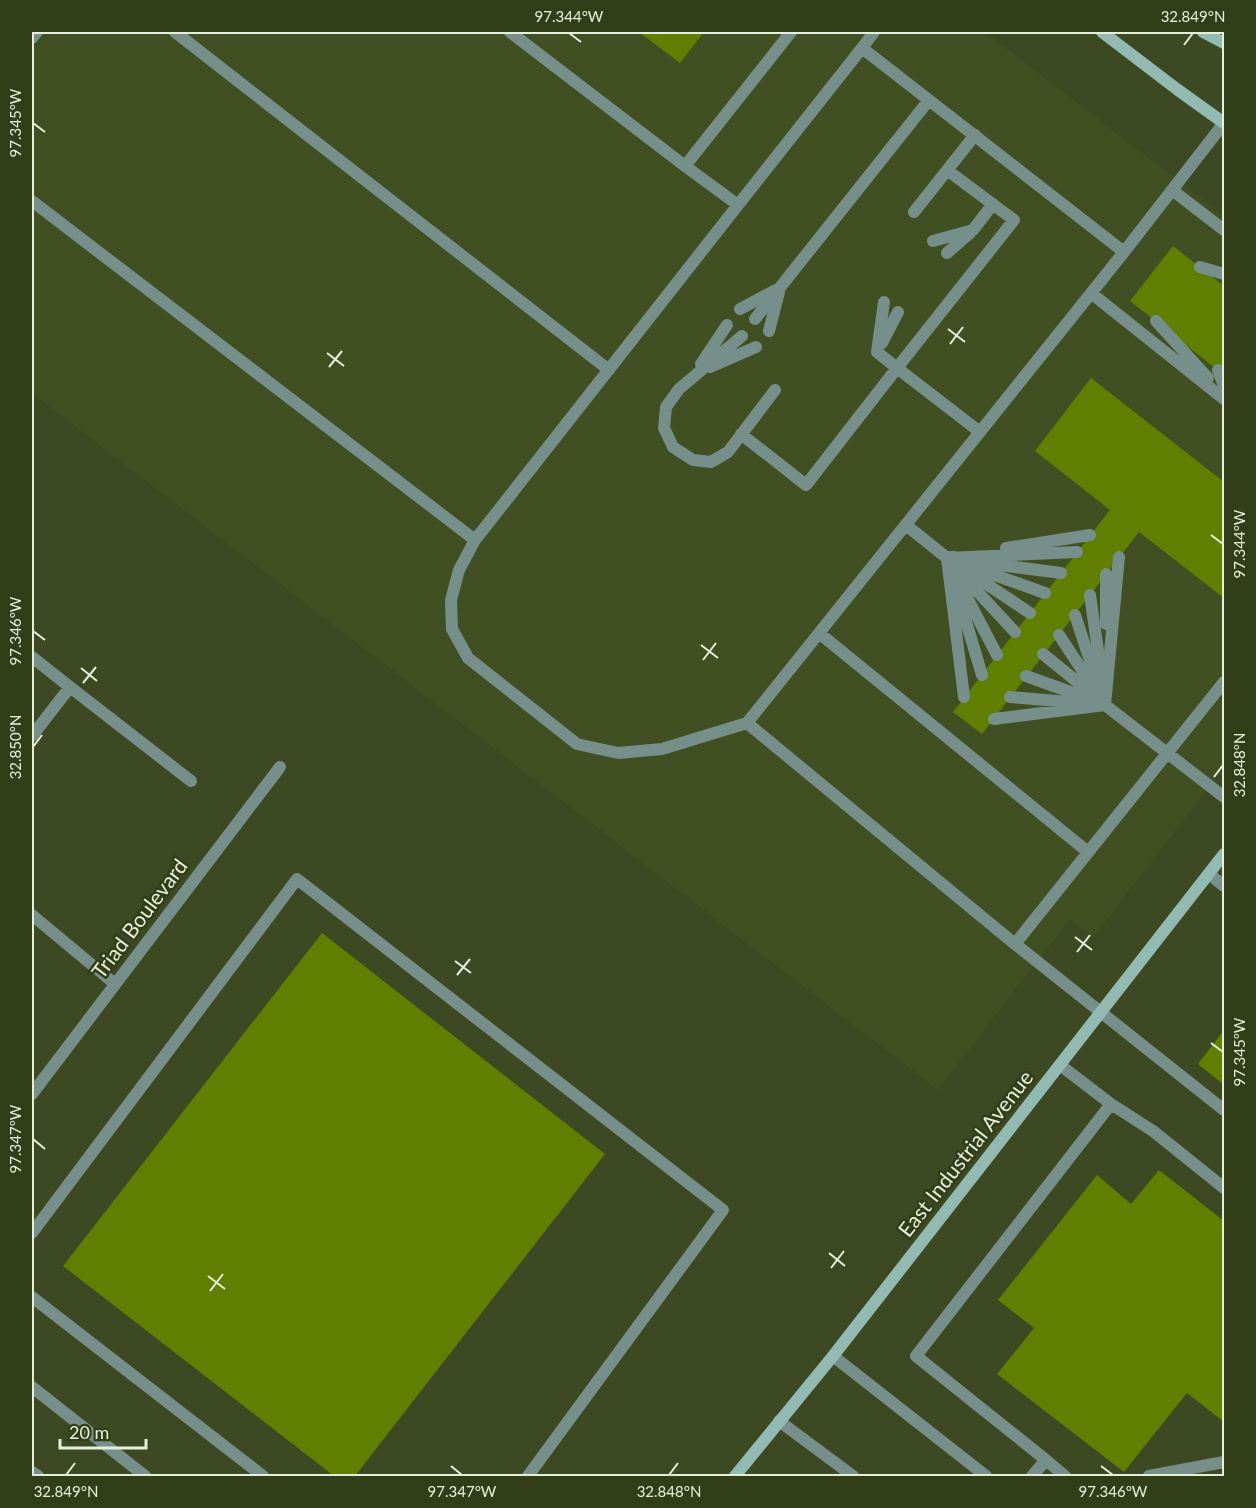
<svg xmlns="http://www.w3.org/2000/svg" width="1256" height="1508" viewBox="0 0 1256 1508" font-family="Lato,sans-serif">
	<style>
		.built { fill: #405022 }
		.building { fill: #607f00 }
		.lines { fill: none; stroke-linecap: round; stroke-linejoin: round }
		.lane { stroke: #778f8b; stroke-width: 12 }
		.street { stroke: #778f8b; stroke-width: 12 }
		.secondary { stroke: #93b9b3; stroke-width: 12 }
		.ticks { fill: none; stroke: #e6efd9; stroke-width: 2 }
		.labels { text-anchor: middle; stroke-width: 5; stroke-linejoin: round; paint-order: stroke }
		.street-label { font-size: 21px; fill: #e6efd9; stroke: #323e18 }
		.neatline { fill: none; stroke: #e6efd9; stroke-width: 2 }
		.ticks-label { font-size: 15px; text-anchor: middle; fill: #e6efd9 }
	</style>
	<rect width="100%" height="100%" fill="#3c4923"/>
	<path class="built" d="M32,32H985L1224,216V767L1094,937L1070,919L938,1090L32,393Z"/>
	<path class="building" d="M639,32H704L680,63Z
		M1173,246L1224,286V375L1130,301Z
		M1091,378L1224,482V598L1139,532L982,734L953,712L1110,510L1035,451Z
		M322,933L605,1154L355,1476H334L63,1266Z
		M1224,1030V1085L1198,1064Z
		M1159,1170L1224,1221V1422L1187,1393L1124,1472L997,1374L1034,1328L998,1300L1097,1175L1131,1204Z"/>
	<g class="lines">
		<path class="lane" d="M175,32L609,370
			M510,32L685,166L791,32
			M874,32L862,48L1124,252
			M32,38L37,32
			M1224,123L1124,252L747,723L1015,944L1224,1110
			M685,166L738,205L862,48
			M947,170L1014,220L897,368L980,432
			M1172,190L1224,230
			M32,201L475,540
			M738,205L475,540L459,570L451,600L452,629L468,658L577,744L618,753L662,749L747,723
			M914,212L975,135
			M933,241L973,230L993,204
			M947,253L970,233
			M1200,267L1224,274
			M1091,293L1224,399
			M740,309L776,290
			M755,319L929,100
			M1156,321L1208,378
			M769,331L779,292
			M742,336L679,389L666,407L664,428L673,447L693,460L711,462L728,452L775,390
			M882,343L898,312
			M701,364L727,325
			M710,367L756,347
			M1218,370L1224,386
			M741,434L806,485L897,368L877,352L884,302
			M906,525L947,558L953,557
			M1006,548L1090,535
			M948,560L1015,632
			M972,567L1045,593
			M964,569L1030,613
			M1061,573L947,558L1077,552
			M960,584L997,655
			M1090,595L1103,685
			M1075,615L1095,676
			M1106,624V574
			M819,633L1088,852
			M1059,635L1105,705V704
			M1043,654L1096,697
			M32,657L70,687L32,736
			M1026,676L1090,699
			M70,687L191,781
			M964,697L947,558L982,675
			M1010,697L1081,703
			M1098,705H1105L1119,557
			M994,719L1105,705L1224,797
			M1209,874L1224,886
			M32,915L115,984
			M1015,944L1224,682
			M1111,1104L1153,1131L1224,1188
			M32,1233L297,879L723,1210L528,1476
			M32,1297L263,1476
			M779,1421L853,1476
			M1046,1460L1065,1476
			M1032,1476L1046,1460L916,1356L1111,1104L1060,1065
			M1149,1476L1224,1462"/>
		<path class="street" d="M32,1094L280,767
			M833,1356L986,1476
			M32,1387L145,1476
			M32,1472L38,1476"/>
		<path class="secondary" d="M1102,32L1178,90L1224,123
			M1203,32L1224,43
			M735,1476L833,1356L1224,854"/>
	</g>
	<path class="ticks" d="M569,33L581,42M1184,45L1193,33M33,123L45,132M948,329L965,342M950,344L963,327M327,353L344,366M329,367L342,351M1211,535L1223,544M33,631L45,640M701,645L718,658M703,660L716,643M81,668L97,681M83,683L96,667M33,747L42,735M1214,777L1223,765M1075,937L1092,950M1077,952L1090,935M455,961L471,973M457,975L470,959M1211,1043L1223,1052M33,1139L45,1149M829,1253L845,1266M831,1268L844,1251M208,1276L225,1289M210,1291L223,1274M451,1466L462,1475M1101,1466L1113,1475M66,1475L75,1463M669,1475L678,1463"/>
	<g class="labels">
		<g class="street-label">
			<text transform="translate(140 919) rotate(-53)" y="7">Triad Boulevard</text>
			<text transform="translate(966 1154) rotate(-52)" y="7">East Industrial Avenue</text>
		</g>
	</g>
	<rect width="1256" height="1508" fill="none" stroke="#323e18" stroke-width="66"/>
	<path d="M60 1439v9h86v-9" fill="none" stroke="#e6efd9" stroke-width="3"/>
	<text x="69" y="1439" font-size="18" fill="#e6efd9" stroke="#323e18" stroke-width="4.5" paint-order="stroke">20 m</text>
	<rect x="33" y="33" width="1190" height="1442" class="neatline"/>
	<g class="ticks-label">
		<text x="569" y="22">97.344°W</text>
		<text x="1193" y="22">32.849°N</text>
		<text transform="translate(16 123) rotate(-90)" y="5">97.345°W</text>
		<text transform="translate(1240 544) rotate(-90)" y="5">97.344°W</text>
		<text transform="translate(16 631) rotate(-90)" y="5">97.346°W</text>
		<text transform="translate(16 747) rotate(-90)" y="5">32.850°N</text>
		<text transform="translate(1240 765) rotate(-90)" y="5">32.848°N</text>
		<text transform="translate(1240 1052) rotate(-90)" y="5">97.345°W</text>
		<text transform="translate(16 1139) rotate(-90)" y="5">97.347°W</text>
		<text x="66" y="1497">32.849°N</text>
		<text x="462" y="1497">97.347°W</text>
		<text x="669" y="1497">32.848°N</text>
		<text x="1113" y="1497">97.346°W</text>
	</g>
</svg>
